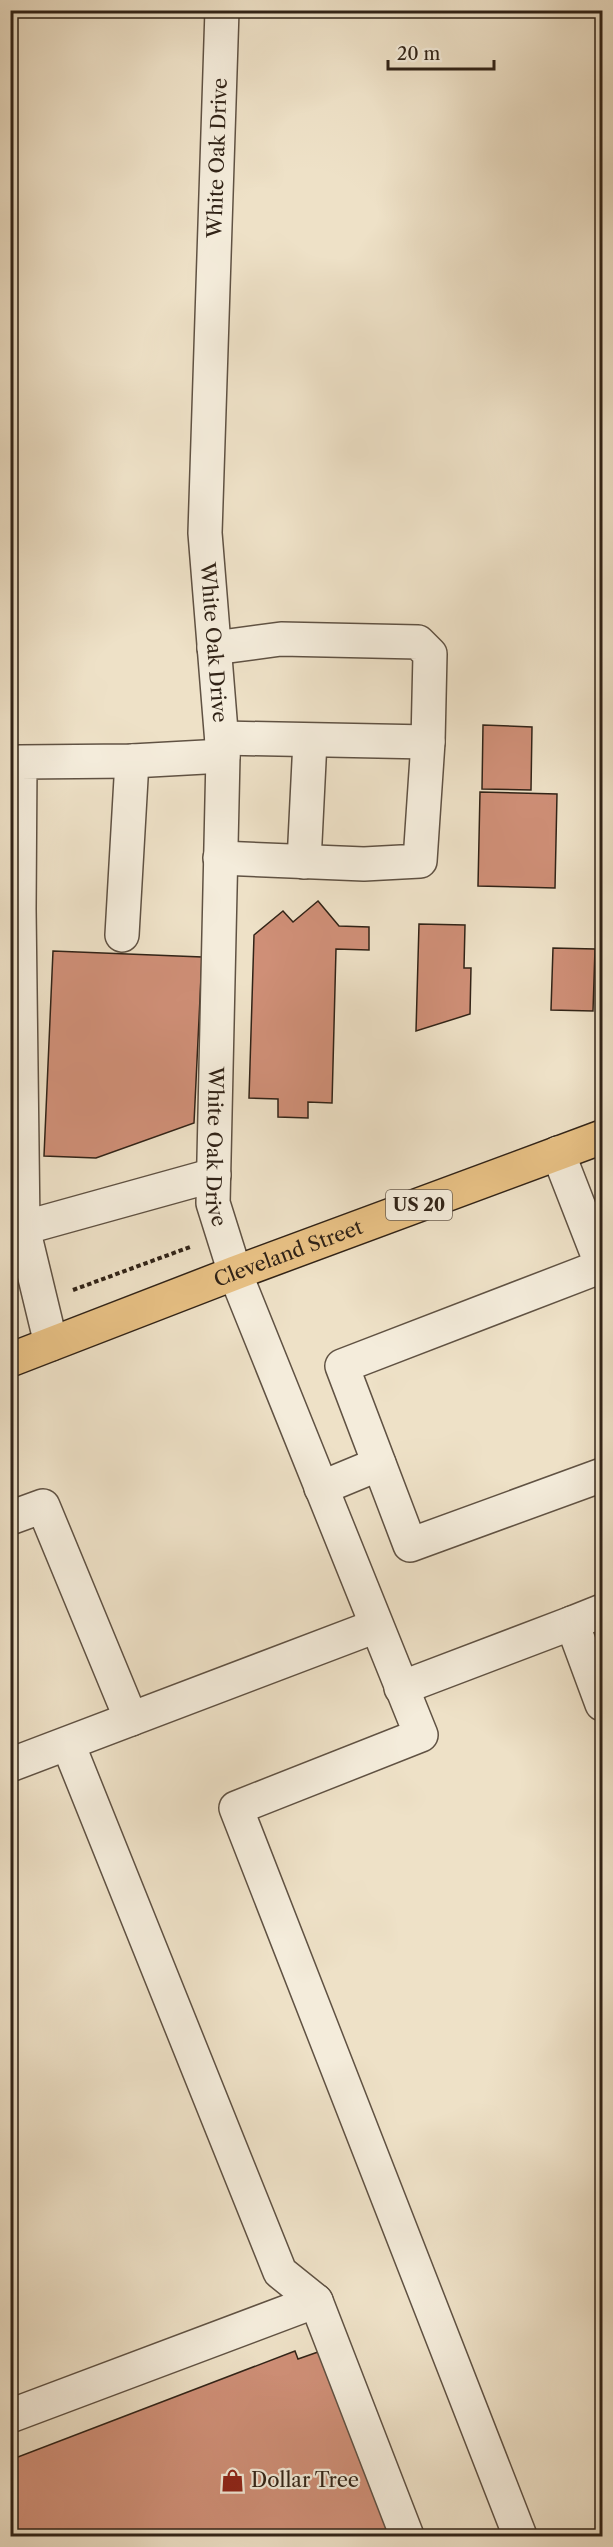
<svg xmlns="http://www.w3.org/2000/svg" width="613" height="2547" viewBox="0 0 613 2547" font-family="'Libre Caslon Text',serif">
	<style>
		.building { fill: #cf8f77; stroke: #312317; stroke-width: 1.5 }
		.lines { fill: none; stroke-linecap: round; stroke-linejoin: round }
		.minor-casing { stroke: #605243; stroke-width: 36 }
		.major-casing { stroke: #312317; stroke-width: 36 }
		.path { stroke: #312317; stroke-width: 4; stroke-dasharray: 4.5 3; stroke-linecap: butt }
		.minor { stroke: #f4ecdb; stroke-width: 33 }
		.major { stroke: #e7c084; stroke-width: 33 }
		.labels { text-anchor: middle; stroke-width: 4.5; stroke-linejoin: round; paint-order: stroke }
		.shield { fill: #f4ecdb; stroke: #6c5f52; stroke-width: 1.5 }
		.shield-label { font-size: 18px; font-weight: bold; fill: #312317 }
		.street-label { font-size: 20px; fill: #312317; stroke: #f4ecdb }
		.poi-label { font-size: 20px; fill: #312317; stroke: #f4ecdb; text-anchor: start }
	</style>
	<rect width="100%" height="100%" fill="#eee1c7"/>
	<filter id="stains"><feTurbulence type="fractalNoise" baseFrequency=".00333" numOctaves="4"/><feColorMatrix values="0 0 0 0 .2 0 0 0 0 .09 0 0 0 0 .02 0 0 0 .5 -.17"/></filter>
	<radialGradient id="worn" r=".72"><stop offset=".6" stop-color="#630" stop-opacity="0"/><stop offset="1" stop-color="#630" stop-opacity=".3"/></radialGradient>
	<path class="building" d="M483,725L532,727L531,790L482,789Z
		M480,792L557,794L555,888L478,886Z
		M318,901L339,926L369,927V950L336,949L332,1103L308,1102V1118L278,1117V1099L249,1098L254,935L283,911L293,922Z
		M419,924L465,925L464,968H471L470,1014L416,1031Z
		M553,948L595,949L593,1011L551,1010Z
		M53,951L202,957L194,1123L96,1158L44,1156Z
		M295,2351L298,2359L318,2352L390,2536H10V2460Z"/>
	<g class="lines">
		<defs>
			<g id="minor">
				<path id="s1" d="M222,10L205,533L223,756L213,1203L235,1273L421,1735L236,1808L520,2536"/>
				<path d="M214,648L281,639L418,642L430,654L428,742L420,861L364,864L220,858"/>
				<path d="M222,738L428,742"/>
				<path d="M304,862L310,741"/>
				<path d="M122,935L132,761"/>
				<path d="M558,1153L602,1266"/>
				<path d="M23,1228L19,909L20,762L132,761L223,756"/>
				<path d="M602,1266L342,1366L410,1545L602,1475"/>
				<path d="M51,1344L23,1228L214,1175"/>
				<path d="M321,1488L379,1464"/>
				<path d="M10,1518L43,1506L131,1719"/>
				<path d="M572,1623L602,1611"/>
				<path d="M401,1688L572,1623L602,1704"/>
				<path d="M68,1744L280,2272L316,2301L407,2536"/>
				<path d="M10,1765L376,1626"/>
				<path d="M10,2416L316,2301"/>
			</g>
			<g id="major">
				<path id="s2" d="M10,1360L235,1273L602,1137"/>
			</g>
		</defs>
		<use href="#minor" class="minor-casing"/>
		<use href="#major" class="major-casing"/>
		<path class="path" d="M73,1290L190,1247"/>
		<use href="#minor" class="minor"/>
		<use href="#major" class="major"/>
	</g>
	<defs>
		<symbol id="shop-bare" viewBox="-9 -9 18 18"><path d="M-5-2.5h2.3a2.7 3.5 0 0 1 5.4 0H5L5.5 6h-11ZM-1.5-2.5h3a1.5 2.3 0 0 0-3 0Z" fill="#8f2418" stroke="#f4ecdb" stroke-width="2.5" paint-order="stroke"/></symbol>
	</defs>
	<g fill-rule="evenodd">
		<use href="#shop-bare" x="216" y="2464" width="33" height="33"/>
	</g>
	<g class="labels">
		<rect class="shield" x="386" y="1190" width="66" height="30" rx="4.5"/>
		<g class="shield-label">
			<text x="419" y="1211">US 20</text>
		</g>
		<g class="street-label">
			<text transform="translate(217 158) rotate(-88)" y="7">White Oak Drive</text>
			<text dy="7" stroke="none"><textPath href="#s1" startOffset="633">White Oak Drive</textPath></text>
			<text dy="7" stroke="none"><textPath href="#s1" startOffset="1138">White Oak Drive</textPath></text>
			<text dy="7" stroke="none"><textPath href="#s2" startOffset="298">Cleveland Street</textPath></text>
		</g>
		<g class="poi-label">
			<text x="251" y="2487">Dollar Tree</text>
		</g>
	</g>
	<rect width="613" height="2547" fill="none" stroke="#eee1c7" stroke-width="36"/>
	<rect x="12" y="12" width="589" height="2523" fill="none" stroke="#312317" stroke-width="3"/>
	<rect x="18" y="18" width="577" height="2511" fill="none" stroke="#312317" stroke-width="1.5"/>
	<path d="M388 60v9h106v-9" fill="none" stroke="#312317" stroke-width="3"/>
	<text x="397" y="60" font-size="18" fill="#312317" stroke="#f4ecdb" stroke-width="4.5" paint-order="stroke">20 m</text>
	<rect width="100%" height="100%" filter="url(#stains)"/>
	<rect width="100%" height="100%" fill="url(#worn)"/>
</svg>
